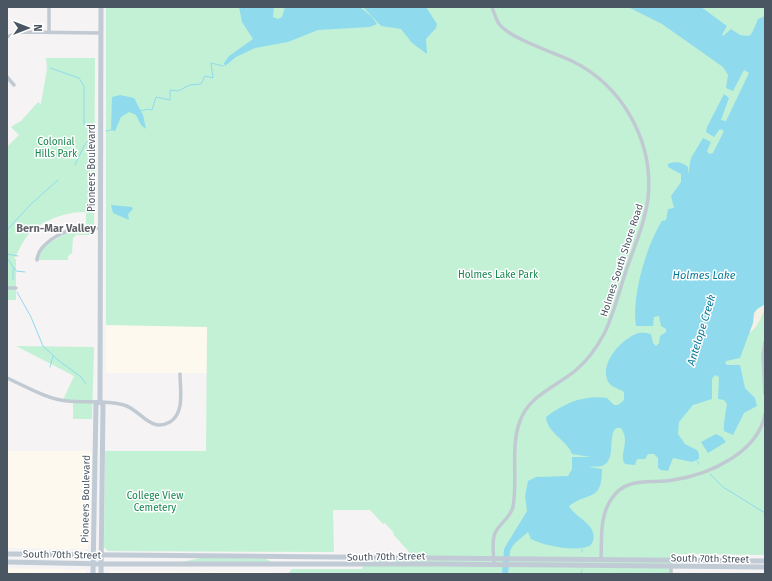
<svg xmlns="http://www.w3.org/2000/svg" width="772" height="581" viewBox="0 0 772 581" font-family="'Fira Sans',sans-serif">
	<style>
		.commercial { fill: #fdf9ef }
		.green { fill: #c3f1d5 }
		.sand { fill: #f5f0e5 }
		.water { fill: #90daee }
		.lines { fill: none; stroke-linecap: round; stroke-linejoin: round }
		.stream { stroke: #90daee; stroke-width: 1 }
		.river { stroke: #90daee; stroke-width: 6 }
		.street { stroke: #c1cad2; stroke-width: 3.5 }
		.secondary { stroke: #c1cbd6; stroke-width: 5 }
		.labels { text-anchor: middle; stroke-width: 3; stroke-linejoin: round; paint-order: stroke }
		.park-label { font-size: 10px; fill: #17864f; stroke: #fff }
		.street-label { font-size: 10px; fill: #4a5661; stroke: #fff }
		.neighbourhood-label { font-size: 11px; font-weight: bold; fill: #5f6368; stroke: #fff }
		.water-label { font-size: 11px; font-style: italic; fill: #0c7c9b; stroke: #fff }
	</style>
	<rect width="100%" height="100%" fill="#f5f3f3"/>
	<path class="commercial" d="M106,325L207,327V373H106Z
		M7,451H92L88,549L7,548Z
		M7,568L86,570V574H7Z
		M110,571L273,572L275,574H109Z"/>
	<path class="green" d="M106,7H765V555L671,554V574H288L292,569H362L363,565L371,562L365,560L409,559V552L393,534L394,533L385,523L383,524L370,510H333L334,552L108,551L104,547L105,451H206L207,329V327L106,325Z
		M46,58H95L94,235H76L73,238L72,253L68,256V260H37L45,245L70,231L86,228V212C66,211 36,222 25,239C21,245 18,253 14,259H16V300H7V147L19,135L11,127L21,121L38,102L41,104L47,69Z
		M16,346L94,347L92,419H73V401L63,400L74,376Z
		M202,558L266,559L273,563L181,562Z"/>
	<path class="sand" d="M765,304C765,311 756,331 749,333L755,311Z"/>
	<path class="water" d="M239,7H274L273,17L278,19L282,17L285,7H360L372,17L377,24L370,27L318,30L288,42L255,48L236,57L225,66L224,63L229,56L253,39L242,22Z
		M363,7H426L437,24L436,28L426,39L427,54L412,43L401,29L381,26Z
		M628,7H701L727,26L722,35L723,36L731,29L740,35L749,36L752,33L758,19L765,16V304L757,309L754,313L753,323L740,358L726,361L725,363L727,365H740L745,388L755,398L757,406L744,413L733,435L724,431C723,428 726,409 727,404L724,400L718,399L719,377L715,375L712,379V399L693,405L679,422L678,434L685,444L697,450L699,454V459L692,462L673,458L668,471L661,470L658,468V458L654,454H648L645,459H637L635,465L625,464C618,455 631,442 621,428H616C607,436 617,461 602,466C598,467 593,466 589,467L602,469C602,502 589,491 569,506C576,519 602,526 591,545C579,553 544,546 531,539L528,532L507,550V544L527,511L525,496L528,481L536,477L568,476L572,469V457H591L572,454C567,440 547,433 546,417C565,403 583,395 607,398L614,405H618L624,400V392C618,388 609,387 607,379C601,362 621,340 636,334C640,332 646,333 651,334L653,343L656,346L659,343L660,336L666,332V329L661,326L659,316L654,317L653,326H636C631,297 647,244 662,221L666,220L668,209L674,208L671,196L681,182V174L668,167V164C674,161 683,162 688,167V174L691,158L703,138L711,142L707,151L709,154L713,153L724,131L720,129L714,137L706,132L707,127L724,94L729,98L721,120L726,121L749,73L744,70L733,91L726,88L728,75L723,67L662,24Z
		M120,95L134,98L143,115L146,129L141,125L136,115L129,112L121,117L115,131L111,130L112,97Z
		M111,205L132,207L133,209L128,214L129,220L113,213Z
		M716,434L722,437L726,442L708,453L701,442Z"/>
	<g class="lines">
		<path class="stream" d="M50,68L79,78L84,86
			M140,111L148,109L152,110L156,97L170,100V90L178,91L190,85L201,84L205,76L213,78L211,63L223,66
			M106,131L111,130
			M75,165L84,146L94,133L84,124V87
			M7,230L30,205L58,180
			M7,254L18,256
			M7,258L16,271L25,272
			M13,268V280
			M17,292L31,317L43,346L58,360L81,377L86,384
			M50,367L53,356
			M697,461L699,464
			M710,474L723,487L765,513
			M582,552V549
			M581,574L582,570"/>
		<path class="river" d="M505,574L507,550L511,543"/>
		<path class="street" d="M492,7C494,13 496,19 499,24C511,39 553,52 572,61C623,86 654,142 648,198C645,223 634,247 626,271C619,292 614,314 604,334C597,347 588,360 576,370C556,387 529,395 520,421C510,447 518,479 513,507C510,518 500,523 495,533C491,543 494,554 494,565
			M49,32V7
			M7,37L19,32L101,33
			M7,77L14,85
			M37,260C38,244 61,232 75,229C83,227 92,228 100,228
			M7,288H16
			M765,342L763,355L765,394
			M7,378C25,386 47,399 67,401C86,403 105,400 124,405C141,410 150,433 170,422C185,413 180,389 180,374
			M601,560C602,540 599,516 612,498C627,476 651,484 673,480C708,475 758,453 765,414
			M671,565V574"/>
		<path class="secondary" d="M101,7L100,401L103,405L101,574
			M7,554L765,561
			M7,562L107,564H441L765,567
			M93,574L96,404L100,401"/>
	</g>
	<g class="labels">
		<g class="park-label">
			<text x="56" y="145">Colonial<tspan x="56" dy="12">Hills Park</tspan></text>
			<text x="498" y="278">Holmes Lake Park</text>
			<text x="155" y="499">College View<tspan x="155" dy="12">Cemetery</tspan></text>
		</g>
		<g class="street-label">
			<text transform="translate(91 168) rotate(-90)" y="4">Pioneers Boulevard</text>
			<text transform="translate(621 260) rotate(-72)" y="4">Holmes South Shore Road</text>
			<text transform="translate(85 499) rotate(-89)" y="4">Pioneers Boulevard</text>
			<text transform="translate(62 554) rotate(1)" y="4">South 70th Street</text>
			<text transform="translate(386 556) rotate(-1)" y="4">South 70th Street</text>
			<text transform="translate(710 558) rotate(1)" y="4">South 70th Street</text>
		</g>
		<g class="neighbourhood-label">
			<text x="56" y="232">Bern-Mar Valley</text>
		</g>
		<g class="water-label">
			<text x="704" y="279">Holmes Lake</text>
			<text transform="translate(701 330) rotate(-73)" y="4">Antelope Creek</text>
		</g>
	</g>
	<rect width="772" height="581" fill="none" stroke="#4a5661" stroke-width="16"/>
	<g transform="translate(28 28) rotate(90)" stroke="#ffffff" stroke-width="3" paint-order="stroke">
	<path d="M0-3L7 15L0 10L-7 15Z" fill="#4a5661"/>
	<text y="-6" font-size="11" font-weight="bold" text-anchor="middle" fill="#4a5661">N</text>
	</g>
</svg>
